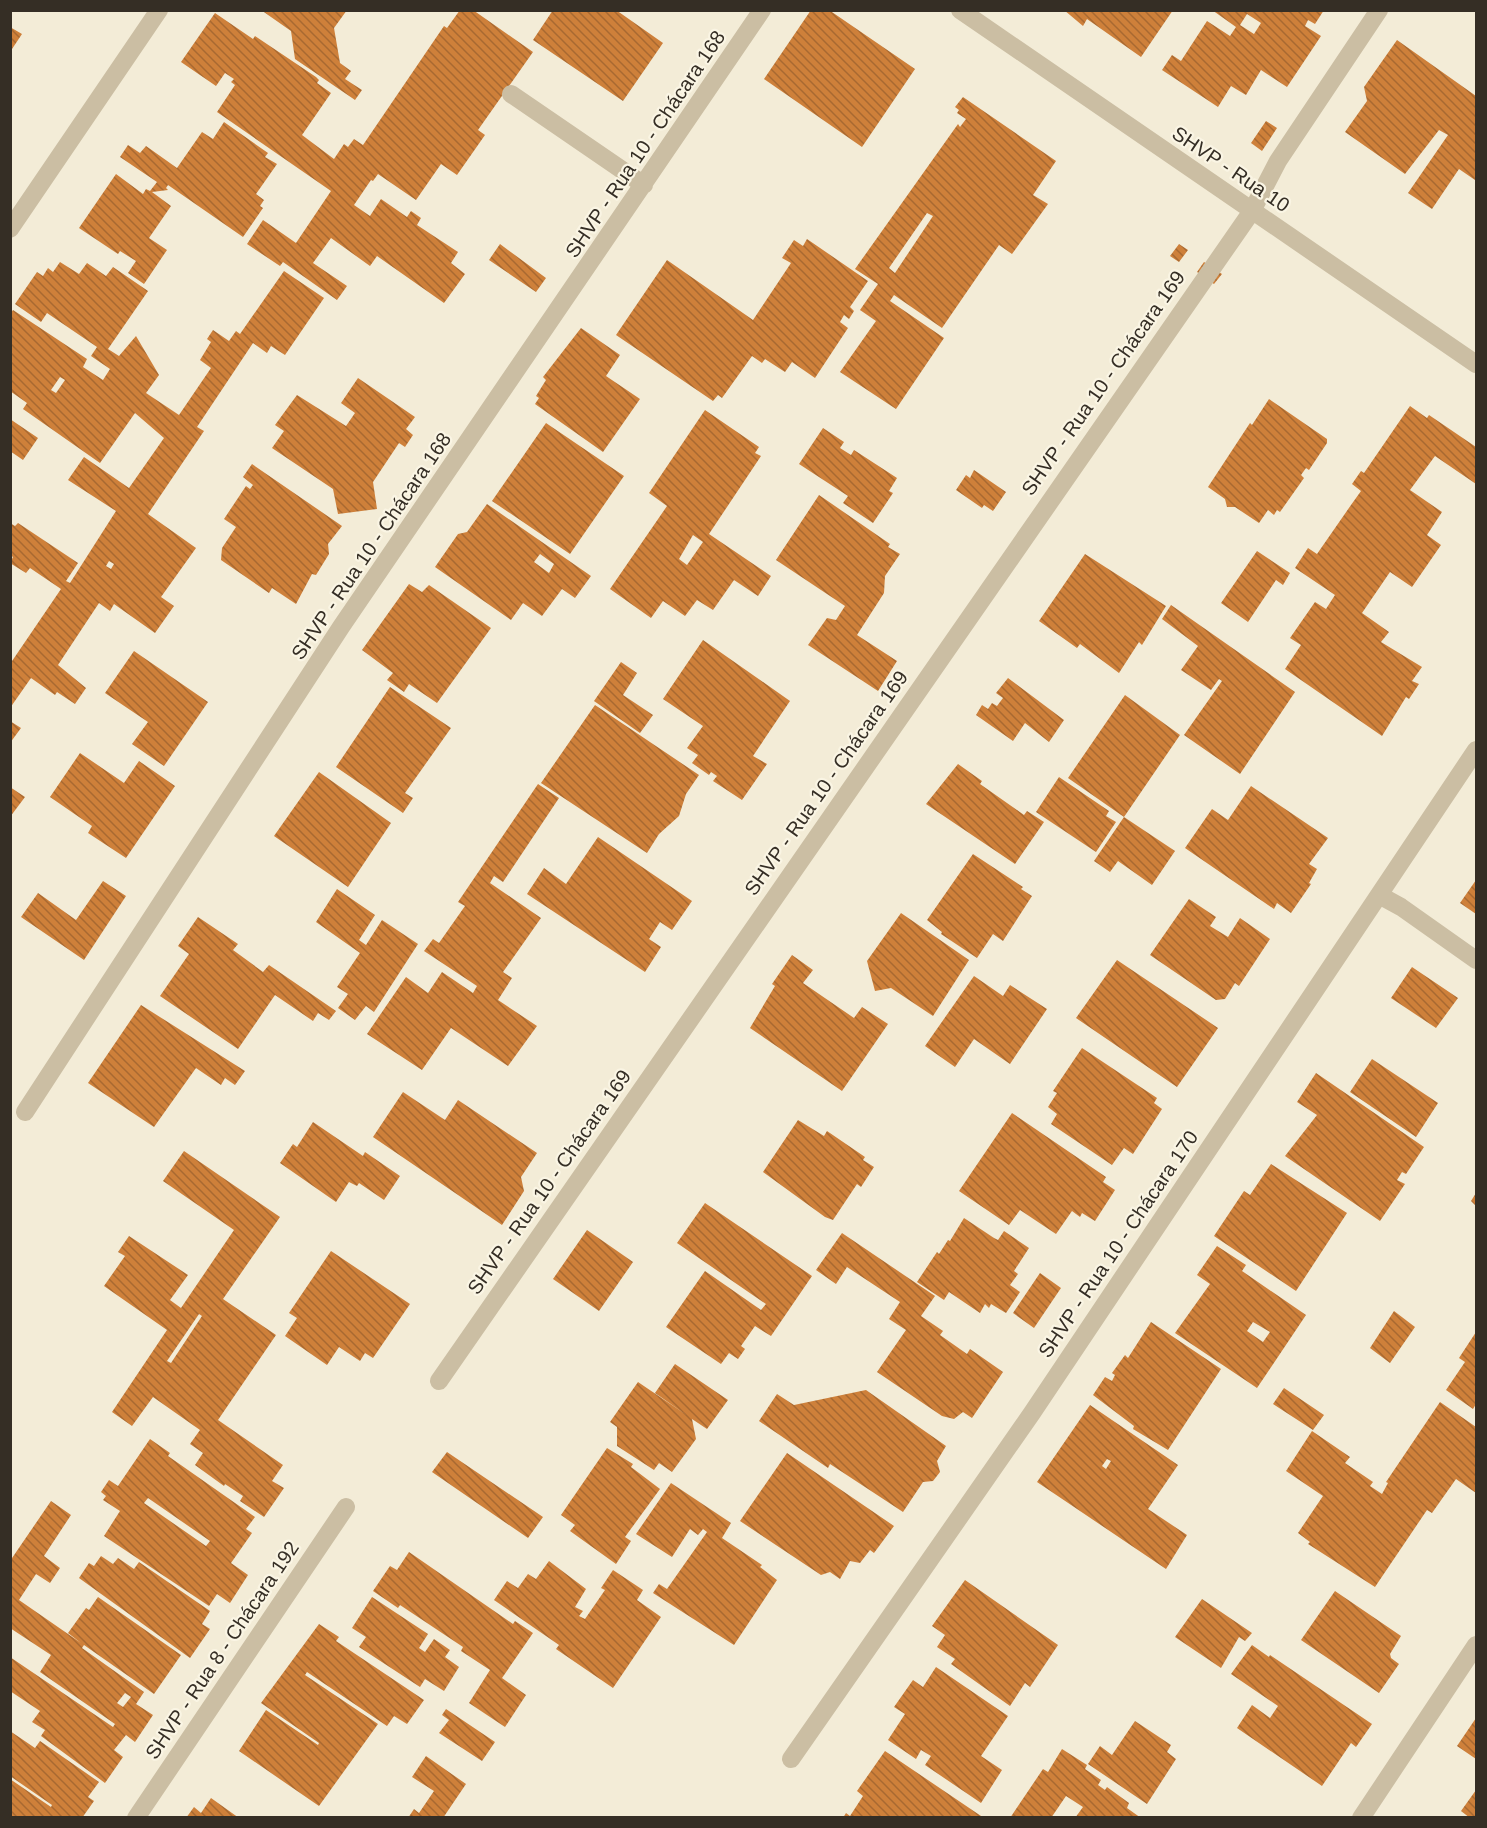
<svg xmlns="http://www.w3.org/2000/svg" width="1487" height="1828" viewBox="0 0 1487 1828" font-family="Arial,sans-serif">
	<style>
		.building { fill: url(#building-back-hatch); fill-rule: evenodd }
		.lines { fill: none; stroke-linecap: round; stroke-linejoin: round }
		.minor { stroke: #cbbea3; stroke-width: 18 }
		.labels { text-anchor: middle; stroke-width: 4.5; stroke-linejoin: round; paint-order: stroke }
		.street-label { font-size: 20px; fill: #352e25; stroke: #faf5e4 }
	</style>
	<defs>
		<pattern id="building-back-hatch" width="6" height="6" patternUnits="userSpaceOnUse" patternTransform="scale(1.5)"><rect width="6" height="6" fill="#ce803a"/><path d="M-1 5l2 2M0 0l6 6M5-1l2 2" fill="none" stroke="#a86931"/></pattern>
	</defs>
	<rect width="100%" height="100%" fill="#f3ecd7"/>
	<path class="building" d="M261,10H347L334,28L340,63L351,71L345,79L362,90L355,100L295,59L291,31Z
		M460,10H473L533,52L478,130L485,135L457,175L441,164L416,200L378,174L373,181L371,180L354,205L370,216L381,199L407,217L411,211L421,218L417,225L458,252L451,263L465,274L444,303L377,256L370,266L331,238L313,263L347,286L337,300L283,262L280,266L247,244L263,220L296,243L331,191L217,112L235,85L231,82L234,79L225,73L216,86L181,62L215,13L253,39L255,36L316,77L319,80L317,83L331,93L302,135L334,159L344,144L348,147L354,139L363,145L444,26L447,28Z
		M553,10H616L663,43L623,101L533,40Z
		M811,10H829L915,69L862,147L764,79Z
		M1064,10H1173L1141,57L1087,19L1083,26Z
		M1212,10H1324L1315,24L1308,20L1305,26L1321,36L1287,87L1261,70L1246,95L1231,86L1218,107L1162,70L1172,55L1181,61L1207,21L1230,36L1236,27ZM1247,14L1261,23L1254,34L1240,25Z
		M10,27L22,34L10,52Z
		M1397,40L1476,96V178L1475,180L1459,169L1432,209L1408,193L1448,135L1439,130L1405,174L1345,132L1367,101L1364,87Z
		M963,97L1056,161L1033,195L1048,204L1012,254L999,245L942,328L894,295L890,301L944,338L896,409L840,372L876,321L860,310L878,284L855,269L958,124L960,127L966,119L957,113L959,110L955,107ZM927,213L933,216L895,273L889,268Z
		M1266,121L1277,128L1262,151L1251,143Z
		M224,122L268,153L265,157L277,164L256,194L264,200L260,206L263,208L243,237L168,185L166,188L168,190L152,192L171,206L149,238L167,250L144,284L128,273L136,261L120,251L118,254L79,228L116,174L143,194L146,189L150,191L157,182L120,157L128,145L140,153L146,146L177,168L202,132L213,139Z
		M807,239L868,281L850,307L854,311L849,319L844,315L840,322L848,328L815,378L792,362L785,372L765,359L762,363L752,356L722,398L718,395L713,401L616,335L667,260L753,320L791,263L782,258L794,240L803,246Z
		M500,244L546,278L536,292L489,260Z
		M1179,244L1188,250L1179,262L1170,256Z
		M60,262L79,274L87,263L106,276L113,267L148,291L108,349L119,356L136,336L159,375L146,393L179,415L211,368L200,360L211,342L207,339L213,330L229,341L236,331L240,334L284,271L324,298L285,355L271,346L267,353L253,343L197,427L204,431L148,514L196,548L161,597L174,606L155,633L114,604L110,611L99,603L58,665L86,688L75,704L57,692L55,695L31,678L10,708V664L61,589L30,568L26,573L10,563L13,557L10,555V523L15,526L18,523L78,563L66,581L70,583L116,511L68,480L84,457L129,488L164,438L135,413L100,463L23,409L27,403L10,391V314L13,310L87,359L83,367L103,380L110,369L91,356L97,347L47,313L41,322L15,304L37,272L43,276L48,268L53,272ZM60,377L65,380L56,393L51,390ZM109,561L114,564L111,569L106,566Z
		M1204,262L1222,274L1214,284L1197,272Z
		M581,328L620,355L606,376L640,399L603,452L535,404L539,398L536,396L546,380L543,377Z
		M358,378L415,417L406,429L413,435L405,447L399,443L373,482L377,509L338,514L333,489L272,448L284,431L275,425L297,395L346,426L355,413L341,403Z
		M1269,399L1327,439V443L1309,470L1306,468L1301,475L1304,478L1280,512L1277,510L1274,515L1268,510L1259,523L1235,507H1227L1225,499L1208,487L1250,423L1252,425Z
		M1410,406L1427,418L1429,415L1476,447V484L1435,456L1410,490L1442,512L1427,535L1441,545L1412,587L1390,572L1362,613L1389,632L1381,642L1422,667L1412,681L1419,684L1409,699L1406,697L1382,736L1285,669L1301,645L1290,638L1315,602L1326,609L1335,595L1295,568L1308,548L1317,554L1351,505L1361,491L1352,484L1361,471L1364,473Z
		M705,410L759,447L755,453L761,456L709,534L771,576L758,596L734,580L713,610L697,600L685,616L663,601L651,618L610,589L667,506L649,493ZM693,535L703,542L687,565L679,559Z
		M10,419L38,438L23,460L10,451Z
		M546,423L624,476L570,554L492,501Z
		M823,428L844,442L840,448L851,455L854,450L897,478L889,491L893,493L873,523L843,503L848,496L799,464Z
		M252,464L342,526L328,544L329,554L316,575L312,574L296,604L272,588L269,593L221,560L222,548L236,527L224,519L246,486L250,489L253,485L243,477Z
		M974,470L1006,492L993,511L984,505L982,508L956,490L966,475L970,478Z
		M819,495L890,544L888,547L900,554L885,576L884,593L857,635L897,661L878,691L808,645L827,618L836,620L845,606L776,560Z
		M487,504L591,576L575,598L562,589L542,616L523,603L511,620L435,567L458,534L467,532ZM540,554L554,564L549,573L534,562Z
		M1257,551L1290,573L1283,585L1276,580L1248,622L1221,603Z
		M1085,554L1166,606L1142,645L1139,642L1119,673L1080,644L1077,648L1039,621Z
		M409,584L422,592L429,585L491,628L437,703L409,684L404,692L387,680L393,673L362,650Z
		M1171,605L1295,692L1240,774L1184,735L1222,681L1219,679L1211,690L1181,670L1198,646L1162,619Z
		M703,640L790,701L753,756L767,764L742,800L713,781L717,776L711,772L709,775L692,763L698,755L687,748L703,726L663,699Z
		M134,651L208,702L164,766L132,744L148,722L105,693Z
		M621,662L637,673L623,695L653,715L640,733L594,701Z
		M1008,678L1064,720L1049,742L1025,723L1013,741L976,715L982,705L988,709L992,703L997,706L1003,698L996,693Z
		M390,687L451,728L405,793L413,798L403,813L336,767Z
		M1125,695L1180,735L1124,817L1175,851L1152,885L1118,861L1110,872L1094,861L1124,817L1068,778Z
		M595,705L699,775L686,794L679,816L659,834L647,853L541,783Z
		M10,721L21,728L10,743Z
		M80,753L124,783L139,761L175,786L126,858L88,833L92,826L50,797Z
		M958,764L982,781L980,784L1024,815L1027,811L1044,822L1015,864L926,804Z
		M319,772L391,823L348,887L274,836Z
		M1059,777L1109,811L1106,816L1116,822L1096,852L1036,812Z
		M538,784L559,798L503,882L494,876L490,883L541,918L503,972L512,978L498,1000L537,1026L508,1066L451,1028L422,1070L367,1034L406,977L428,993L442,972L473,993L477,986L424,951L433,939L439,943L465,906L458,902Z
		M1251,786L1328,838L1309,864L1317,869L1309,883L1311,884L1291,913L1277,903L1274,909L1185,848L1212,809L1228,820Z
		M10,787L25,797L10,817Z
		M598,837L692,901L672,930L660,922L649,939L661,947L645,972L527,894L544,868L566,884Z
		M973,854L1023,887L1021,889L1032,896L1003,941L993,934L977,958L941,934L942,932L927,920Z
		M1476,880V914L1460,903Z
		M103,881L126,896L84,960L21,917L38,893L76,920Z
		M337,889L375,915L359,940L366,945L382,920L418,944L374,1012L366,1006L355,1020L338,1008L348,994L337,987L360,953L316,922Z
		M1189,899L1216,917L1210,926L1228,937L1240,918L1270,939L1239,986L1235,983L1225,999L1216,1000L1150,955Z
		M901,913L969,960L933,1016L891,988L875,991L867,961Z
		M198,917L238,944L233,950L263,972L269,965L336,1011L329,1020L318,1013L313,1021L275,995L238,1049L160,996L189,954L178,946Z
		M792,955L813,970L803,983L854,1018L862,1007L888,1024L842,1091L750,1028L775,986L772,984Z
		M1117,960L1218,1028L1177,1087L1076,1018Z
		M1412,967L1458,998L1436,1028L1391,998Z
		M974,976L1003,996L1010,985L1047,1009L1010,1064L974,1039L955,1067L925,1046Z
		M141,1005L245,1071L235,1085L225,1078L221,1085L196,1068L154,1127L88,1083Z
		M1082,1048L1157,1098L1154,1103L1162,1109L1133,1154L1124,1148L1112,1165L1051,1124L1057,1114L1048,1107L1057,1093L1053,1091Z
		M1372,1059L1438,1103L1416,1137L1350,1092Z
		M1316,1073L1424,1147L1406,1174L1402,1172L1397,1180L1405,1184L1380,1221L1285,1156L1317,1115L1297,1102Z
		M403,1092L445,1120L458,1100L537,1153L521,1177L524,1191L502,1225L373,1137Z
		M1012,1113L1106,1177L1103,1182L1115,1190L1095,1221L1082,1213L1080,1217L1072,1211L1056,1234L1020,1210L1009,1225L959,1191Z
		M798,1120L824,1136L827,1131L865,1157L863,1160L874,1167L861,1187L857,1184L833,1220L825,1217L763,1172Z
		M313,1122L363,1156L365,1152L400,1176L384,1200L359,1183L357,1186L349,1182L336,1202L280,1163L293,1144L297,1147Z
		M184,1151L280,1217L223,1299L276,1335L218,1420L283,1465L272,1481L284,1488L264,1517L240,1501L243,1496L225,1484L224,1486L195,1465L203,1453L190,1444L200,1430L153,1397L132,1426L112,1412L167,1330L104,1286L125,1256L118,1252L129,1236L188,1275L170,1300L181,1308L234,1230L163,1181ZM199,1314L202,1316L171,1363L167,1361Z
		M1271,1164L1347,1213L1296,1291L1214,1236L1244,1191L1250,1195Z
		M1476,1193V1206L1471,1201Z
		M705,1203L812,1276L771,1336L755,1326L741,1346L745,1349L738,1359L729,1353L721,1364L666,1327L705,1271L761,1310L766,1304L677,1243Z
		M964,1218L994,1238L998,1240L1004,1231L1029,1248L1014,1271L1018,1274L1010,1285L1020,1292L1006,1313L991,1304L989,1308L985,1304L980,1313L949,1292L944,1300L917,1282L937,1252L939,1254L948,1240L950,1241Z
		M587,1230L633,1262L599,1311L553,1279Z
		M842,1233L935,1296L921,1316L943,1331L940,1335L967,1354L970,1349L1003,1372L972,1418L963,1412L954,1419L942,1416L877,1372L906,1330L889,1319L900,1302L847,1267L836,1284L816,1270Z
		M1217,1246L1246,1265L1242,1271L1306,1315L1257,1388L1175,1333L1210,1284L1197,1275ZM1253,1322L1270,1332L1263,1342L1247,1331Z
		M331,1251L410,1304L373,1358L365,1353L360,1361L339,1347L327,1365L285,1336L297,1318L289,1313Z
		M1040,1273L1061,1288L1034,1328L1013,1313Z
		M1394,1311L1415,1327L1390,1363L1370,1348Z
		M1151,1322L1221,1369L1168,1450L1133,1429L1134,1426L1093,1395L1105,1377L1112,1381L1115,1375L1112,1373L1125,1355L1128,1358Z
		M1476,1332V1404L1473,1409L1446,1390L1465,1362L1459,1358Z
		M675,1364L728,1400L707,1429L692,1419L696,1439L672,1472L659,1463L654,1470L617,1446V1427L610,1422L638,1382L688,1416L655,1393Z
		M1284,1388L1324,1415L1313,1430L1273,1404Z
		M866,1390L946,1446L937,1461L940,1472L933,1481L923,1482L903,1512L830,1464L828,1468L759,1421L777,1394L794,1405Z
		M1440,1402L1476,1427V1493L1456,1479L1432,1513L1427,1510L1375,1587L1308,1544L1310,1542L1298,1533L1323,1496L1286,1471L1312,1431L1350,1457L1345,1463L1373,1482L1370,1486L1382,1494L1388,1483L1386,1482Z
		M1090,1405L1178,1465L1148,1509L1187,1535L1166,1569L1037,1482ZM1107,1459L1111,1461L1106,1469L1102,1466Z
		M150,1439L170,1453L168,1456L255,1517L246,1529L252,1533L231,1563L248,1575L230,1603L217,1594L209,1606L104,1536L120,1511L103,1500L106,1496L101,1492L109,1480L118,1486ZM148,1498L210,1541L206,1546L144,1503Z
		M607,1448L633,1464L631,1467L660,1489L625,1537L631,1541L616,1564L570,1531L575,1525L561,1515Z
		M447,1452L543,1517L528,1538L432,1472Z
		M787,1453L894,1526L874,1553L870,1550L860,1563L850,1561L840,1579L830,1572L821,1575L740,1521Z
		M671,1483L731,1523L722,1538L762,1565L760,1567L777,1580L734,1645L653,1593L659,1584L667,1589L707,1532L703,1529L698,1535L690,1529L672,1557L636,1534Z
		M51,1501L71,1515L44,1556L60,1568L50,1583L36,1574L19,1600L81,1643L68,1633L86,1608L89,1610L98,1597L181,1655L154,1694L84,1645L82,1648L144,1692L136,1704L153,1715L135,1742L126,1735L114,1750L123,1757L105,1783L41,1736L45,1730L32,1722L40,1711L10,1691V1657L113,1727L115,1724L40,1672L51,1655L10,1628V1561ZM125,1693L131,1697L123,1707L117,1703Z
		M409,1552L513,1624L515,1621L533,1633L502,1678L526,1695L505,1727L469,1703L490,1670L461,1651L463,1647L400,1605L398,1608L373,1591L390,1566L397,1570Z
		M101,1556L113,1564L118,1558L134,1569L139,1562L210,1611L202,1624L210,1629L190,1658L79,1578L89,1563L94,1566Z
		M549,1561L586,1589L575,1607L583,1611L579,1616L585,1619L605,1590L601,1588L613,1570L643,1590L637,1600L661,1617L613,1688L556,1649L559,1645L494,1600L507,1581L518,1588L528,1574L536,1579Z
		M965,1580L1058,1645L1030,1687L1025,1683L1010,1706L951,1664L955,1659L937,1647L945,1635L932,1626Z
		M1335,1591L1401,1636L1390,1654L1391,1658L1399,1664L1379,1693L1301,1640Z
		M372,1597L428,1634L419,1648L425,1652L434,1639L450,1650L445,1657L459,1667L444,1691L425,1679L420,1687L359,1647L366,1637L352,1628Z
		M1202,1599L1252,1633L1245,1641L1239,1637L1221,1668L1175,1637Z
		M319,1624L339,1637L336,1641L424,1700L407,1724L394,1716L387,1726L307,1672L305,1675L378,1724L319,1806L239,1751L266,1710L318,1745L319,1743L261,1703Z
		M1252,1645L1269,1657L1270,1655L1372,1724L1356,1747L1351,1743L1322,1786L1237,1728L1252,1705L1270,1718L1278,1706L1231,1674Z
		M936,1667L1008,1716L981,1756L1002,1770L981,1803L925,1765L931,1756L921,1750L916,1759L888,1740L905,1714L894,1707L913,1680L923,1687Z
		M446,1709L495,1742L482,1761L439,1733L449,1720L442,1715Z
		M1476,1718V1759L1457,1746Z
		M1135,1721L1171,1745L1167,1752L1176,1759L1147,1804L1088,1764L1100,1746L1112,1755Z
		M10,1731L35,1748L40,1741L99,1782L88,1797L94,1801L82,1818H10V1779L51,1807L52,1805L10,1776Z
		M1062,1749L1087,1765L1085,1769L1101,1780L1098,1785L1105,1790L1107,1787L1129,1803L1127,1808L1141,1818H1075L1083,1807L1066,1796L1051,1818H1010L1043,1769L1048,1772Z
		M885,1751L984,1818H843L846,1813L850,1816L863,1796L857,1791Z
		M426,1756L466,1784L443,1818H408L414,1809L419,1813L434,1791L412,1777Z
		M1476,1790V1818H1470L1461,1811Z
		M211,1798L239,1818H186L194,1807L201,1813Z"/>
	<g class="lines">
		<path class="minor" d="M960,10L1476,364
			M511,94L644,185
			M10,229L159,10
			M1379,895L1401,907L1476,960
			M25,1112L341,627L762,10
			M439,1381L1252,211L1278,161L1379,10
			M791,1759L1032,1413L1476,750
			M136,1818L346,1507
			M1361,1818L1476,1645"/>
	</g>
	<g class="labels">
		<g class="street-label">
			<text transform="translate(645 144) rotate(-56)" y="7">SHVP - Rua 10 - Chácara 168</text>
			<text transform="translate(1231 169) rotate(34)" y="7">SHVP - Rua 10</text>
			<text transform="translate(1103 383) rotate(-55)" y="7">SHVP - Rua 10 - Chácara 169</text>
			<text transform="translate(371 546) rotate(-56)" y="7">SHVP - Rua 10 - Chácara 168</text>
			<text transform="translate(826 783) rotate(-55)" y="7">SHVP - Rua 10 - Chácara 169</text>
			<text transform="translate(549 1182) rotate(-55)" y="7">SHVP - Rua 10 - Chácara 169</text>
			<text transform="translate(1118 1244) rotate(-56)" y="7">SHVP - Rua 10 - Chácara 170</text>
			<text transform="translate(222 1650) rotate(-56)" y="7">SHVP - Rua 8 - Chácara 192</text>
		</g>
	</g>
	<rect width="1487" height="1828" fill="none" stroke="#352e25" stroke-width="24"/>
</svg>
